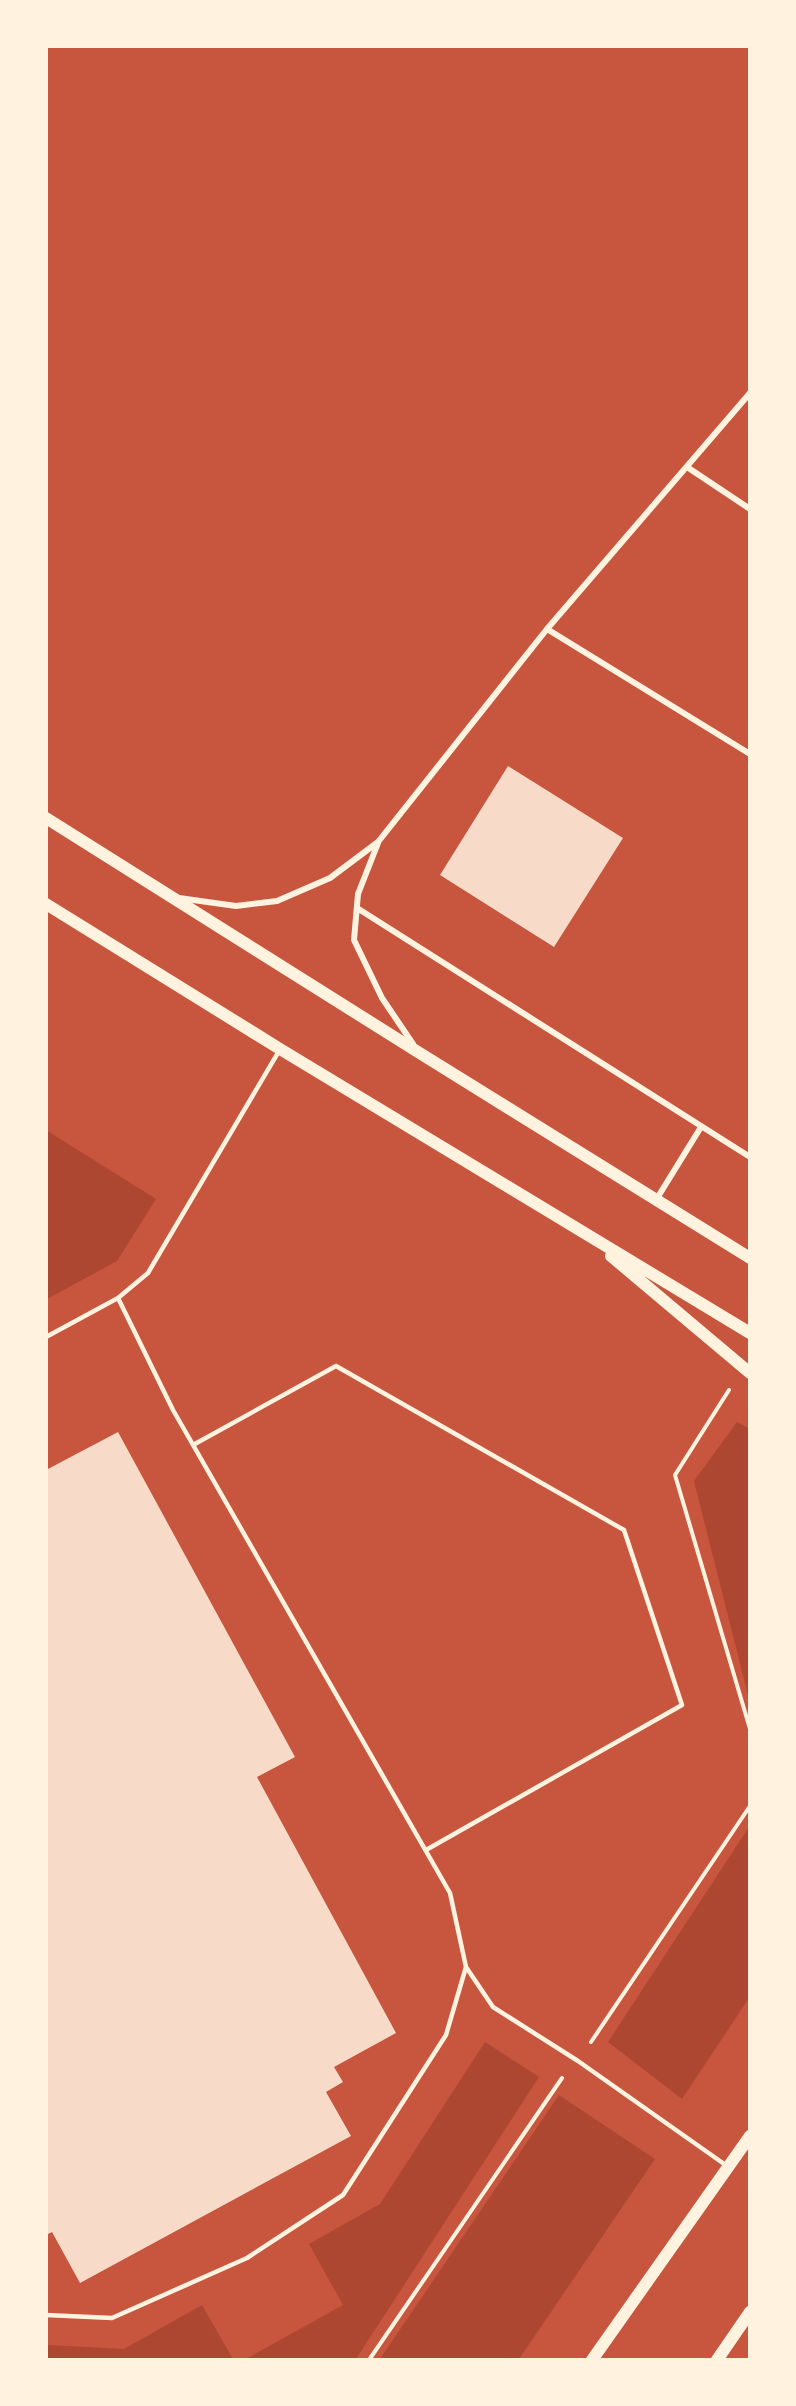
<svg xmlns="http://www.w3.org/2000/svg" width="796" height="2406" viewBox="0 0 796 2406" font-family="'Source Sans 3',sans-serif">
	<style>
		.green { fill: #ae4732 }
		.building { fill: #f7dbc8 }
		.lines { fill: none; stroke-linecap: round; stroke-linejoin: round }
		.path { stroke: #fff3e0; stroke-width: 4 }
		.service { stroke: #fff3e0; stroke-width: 4.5 }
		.minor { stroke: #fff3e0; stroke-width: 6 }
		.secondary { stroke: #fff3e0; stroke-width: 12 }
	</style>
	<rect width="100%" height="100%" fill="#c8553d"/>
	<path class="green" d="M46,1130L156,1199L117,1261L47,1299Z
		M737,1422L750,1429L749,1699L694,1481Z
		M749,1827V1998L682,2099L608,2042Z
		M485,2042L539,2077L356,2359H246L343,2305L309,2244L380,2204Z
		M559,2095L655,2159L519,2359H380Z
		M202,2305L233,2359H47V2345L124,2349Z"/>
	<path class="building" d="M508,766L623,838L554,947L440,875Z
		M118,1432L295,1757L257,1777L396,2033L334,2067L343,2082L326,2092L351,2136L80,2283L52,2232L46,2235V1470Z"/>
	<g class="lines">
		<path class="path" d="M729,1390L675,1475L750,1729
			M591,2042L750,1806
			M369,2360L562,2078"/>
		<path class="service" d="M46,1337L118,1298L148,1273L279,1051
			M193,1445L336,1366L624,1530L682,1705L426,1850
			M466,1967L493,2007L578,2061L727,2166
			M46,2315L112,2318L247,2258L343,2195L446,2035L466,1967L450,1893L173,1410L118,1298"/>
		<path class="minor" d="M687,467L750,509
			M547,629L750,754
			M378,843L358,894L354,940L382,998L413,1044
			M179,898L236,906L277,901L330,878L378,842L547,629L750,393
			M357,908L750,1157
			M656,1200L701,1127"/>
		<path class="secondary" d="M46,818L418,1052L750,1258
			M46,904L280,1049L750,1333
			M611,1256L750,1373
			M592,2360L750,2136
			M717,2360L750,2312"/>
	</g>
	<rect width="796" height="2406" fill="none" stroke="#fff3e0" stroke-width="96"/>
</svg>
